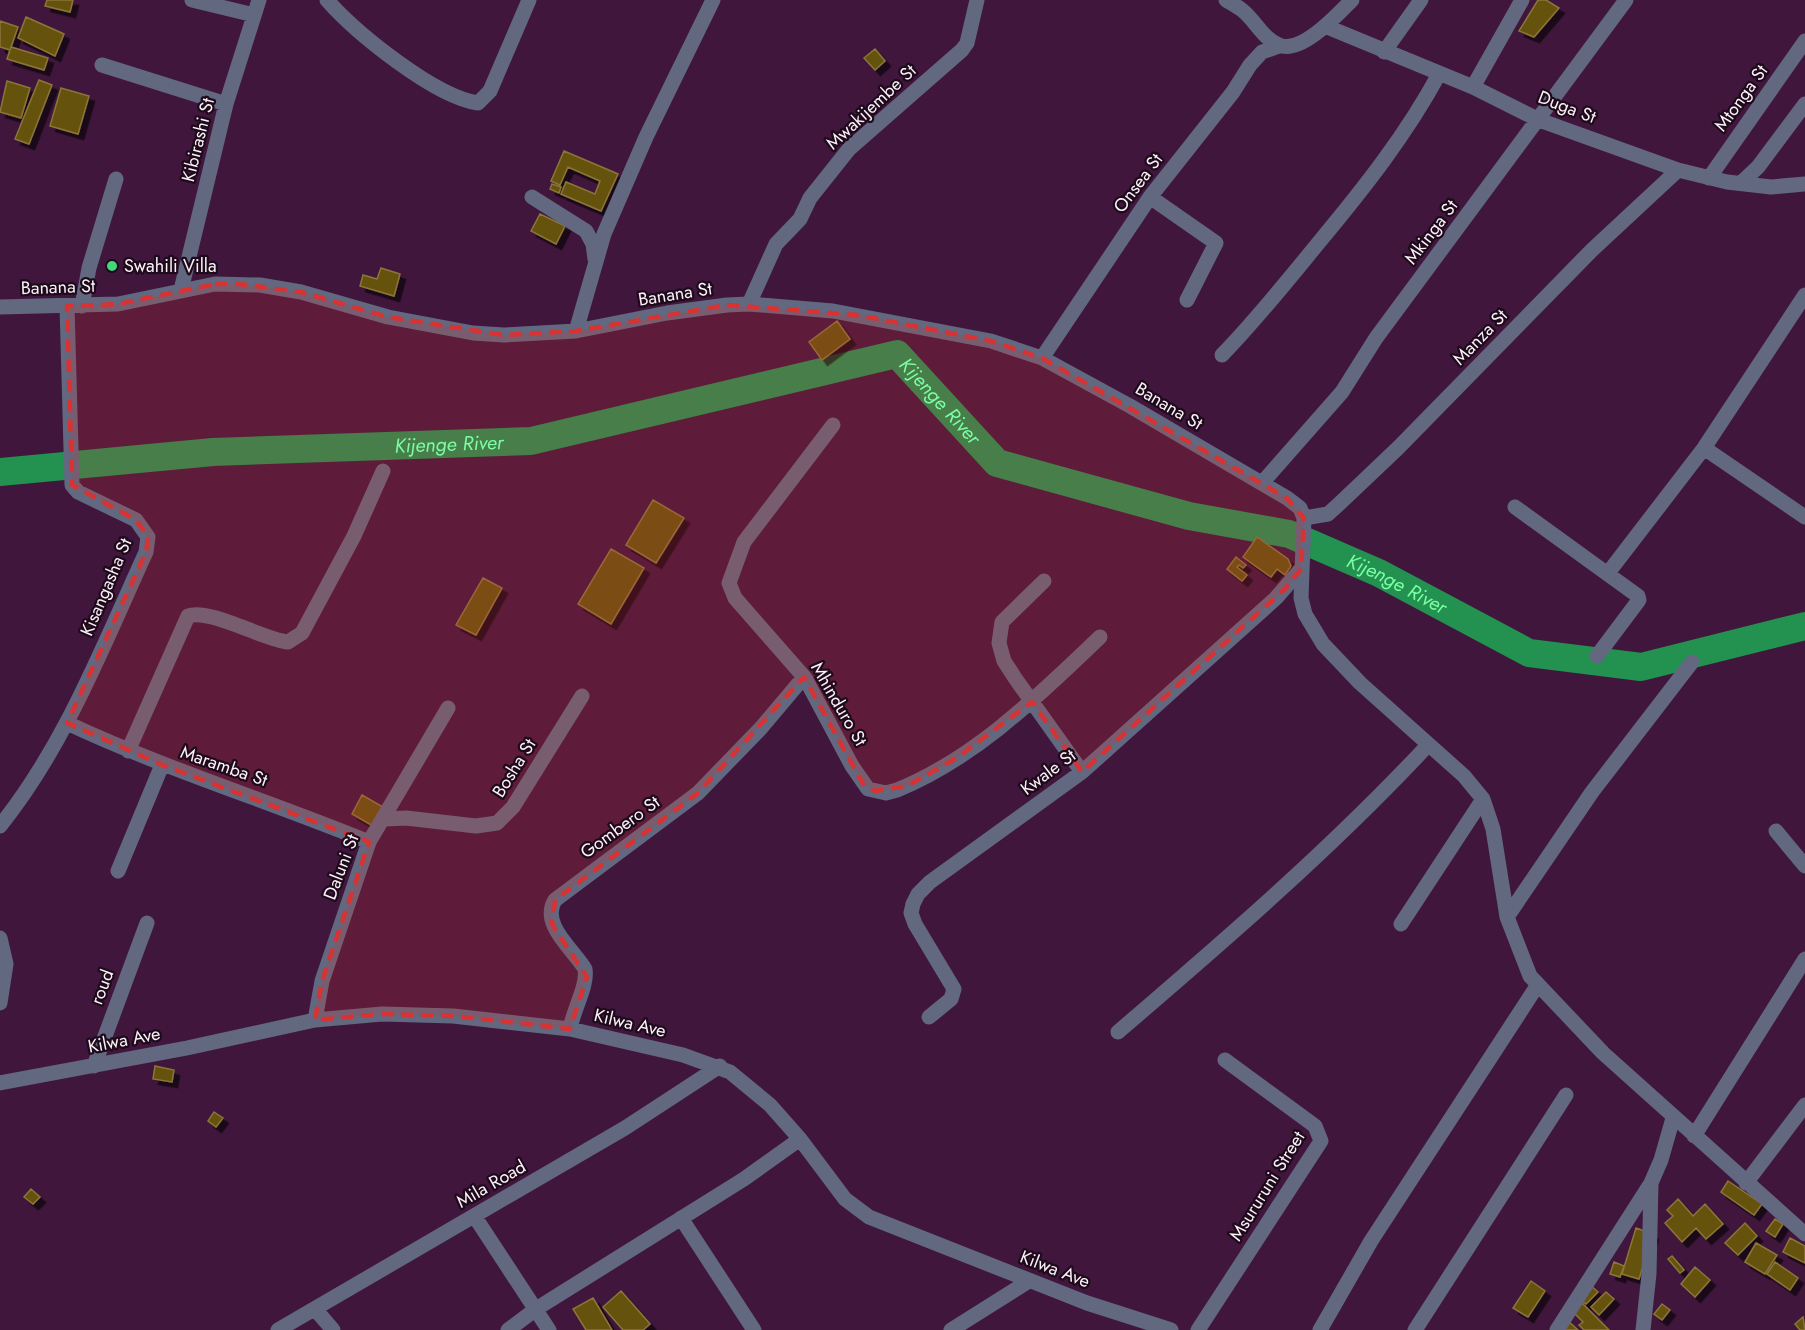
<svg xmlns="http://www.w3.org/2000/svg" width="1805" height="1330" viewBox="0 0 1805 1330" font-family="Jost,sans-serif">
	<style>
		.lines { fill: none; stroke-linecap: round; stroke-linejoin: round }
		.river { stroke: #23914f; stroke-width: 28 }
		.building { fill: #65520d; stroke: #8a7638; stroke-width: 1.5; filter: url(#shadow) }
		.street { stroke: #616880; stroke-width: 15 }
		.marked { fill: #d83232; fill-opacity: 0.2; stroke: #d83232; stroke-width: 4.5; stroke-dasharray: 12 8; stroke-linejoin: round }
		.poi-dot { fill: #43d77b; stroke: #1d0a1a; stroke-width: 2 }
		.labels { text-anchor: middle; stroke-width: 4.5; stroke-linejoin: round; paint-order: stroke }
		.street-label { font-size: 18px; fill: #fcf0f9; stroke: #1d0a1a }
		.poi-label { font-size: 18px; fill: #fcf0f9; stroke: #1d0a1a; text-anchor: start }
		.water-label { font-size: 20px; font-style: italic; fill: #7bfda4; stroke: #1d0a1a }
	</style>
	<defs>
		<filter id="shadow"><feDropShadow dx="5.5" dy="5.5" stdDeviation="0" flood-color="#0009"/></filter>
	</defs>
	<rect width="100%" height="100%" fill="#40163c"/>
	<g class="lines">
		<path class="river" id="s1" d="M0,472L213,452L531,441L897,354L997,463L1189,516L1289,534L1379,573L1529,653L1641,667L1805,626"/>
	</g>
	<path class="building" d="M47,0H73L70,12L45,6Z
		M1538,0H1546L1559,8L1534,37L1519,31Z
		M26,17L64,34L55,56L18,38Z
		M0,21L18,27L10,50L0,47Z
		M11,47L48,58L44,70L7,59Z
		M875,49L885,61L875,70L864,58Z
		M39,80L52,85L29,144L15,139Z
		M7,81L30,88L21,118L0,112Z
		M61,88L89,96L78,134L50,126Z
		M564,151L618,174L601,211L561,194L566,182L595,194L600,181L568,167L560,185L551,181Z
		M552,184L561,187L559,193L550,189Z
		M540,214L565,226L556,244L531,231Z
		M381,268L400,274L394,296L360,286L363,275L377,279Z
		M837,321L850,339L822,360L809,342Z
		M653,500L684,518L656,563L626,545Z
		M1257,537L1288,559L1291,566L1285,575L1277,569L1271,577L1243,557Z
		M611,549L644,568L611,624L578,604Z
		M1236,557L1246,565L1243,568L1239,565L1237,567L1247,575L1242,581L1227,569Z
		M483,578L502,588L476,635L456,625Z
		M362,795L383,807L373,826L352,814Z
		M155,1066L174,1070L172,1082L153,1079Z
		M214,1112L223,1118L216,1127L208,1121Z
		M1728,1181L1762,1204L1754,1215L1721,1192Z
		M31,1189L40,1197L33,1204L24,1197Z
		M1678,1199L1693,1216L1705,1204L1723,1224L1706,1239L1696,1228L1682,1242L1665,1223L1673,1216L1667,1210Z
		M1775,1219L1783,1224L1775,1237L1766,1231Z
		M1745,1223L1757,1236L1738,1255L1725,1243Z
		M1636,1228L1653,1234L1639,1279L1622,1274Z
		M1790,1238L1805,1246V1263L1783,1252Z
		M1756,1243L1777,1255L1765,1274L1745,1262Z
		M1672,1256L1684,1270L1680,1273L1668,1259Z
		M1614,1262L1624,1266L1620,1277L1610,1274Z
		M1775,1262L1798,1278L1790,1290L1767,1274Z
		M1695,1267L1710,1280L1695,1297L1681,1284Z
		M1531,1281L1545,1291L1528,1317L1513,1308Z
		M1590,1285L1598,1292L1586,1304L1578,1298Z
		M621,1291L650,1324L643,1330H623L603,1307Z
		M1606,1292L1614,1299L1599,1315L1591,1307Z
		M593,1298L612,1330H586L573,1309Z
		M1580,1301L1609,1330H1584L1579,1325L1583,1322L1571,1310Z
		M1662,1304L1670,1310L1662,1320L1654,1314Z
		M1803,1317L1805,1330H1800L1795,1324Z
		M1567,1320L1578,1330H1558Z"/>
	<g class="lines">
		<path class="street" d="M192,0L254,15
			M327,0C356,33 435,97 478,103L490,91L529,0
			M1226,0C1231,3 1237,6 1242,10C1255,20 1263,39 1279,45C1301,55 1338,14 1352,0
			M1325,26L1473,87L1539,120L1678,170L1727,182L1771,187L1805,184
			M1384,52L1421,0
			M102,65L226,104
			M1473,87L1522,0
			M1709,178L1805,41
			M1741,183L1758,167L1805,104
			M532,197L586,231L593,244L595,259
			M1150,197L1216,243L1187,300
			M181,290L226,104L259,0
			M749,304L776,244L800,219L810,198L849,149L962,50L967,43L977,0
			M82,306L89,268L116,179
			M0,307L118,304L215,284L260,285L301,292L388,317L473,333L504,335L576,331L667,313L727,305L749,304L833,311L991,341L1042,358L1130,406L1287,498L1300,508L1304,518L1301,598L1305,614L1323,644L1360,683L1464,776L1483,799L1493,829L1507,917L1530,976L1603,1053L1805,1234
			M576,331L604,234L646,137L713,0
			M1222,355C1257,319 1288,280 1320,241C1364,188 1406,135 1439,74
			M1042,358L1150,197L1233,92L1250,65L1262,52L1279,46
			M833,425L744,542L729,583L735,598L805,678L852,766L868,789L886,793L897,790C976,758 1039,695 1100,637
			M1704,448L1805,517
			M1262,483L1342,392L1376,338L1626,0
			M1515,507L1638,596L1639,600L1597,656
			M1304,518L1328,514L1339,504L1398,448L1592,250L1678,170
			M1608,573L1704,448L1805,295
			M1044,581L1002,622L999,643L1004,661L1015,678L1082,772
			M67,723C165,769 269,801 369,842
			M128,751L188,616C209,608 262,639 288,642L302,633L354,536L383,471
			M385,819L406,818L476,826L497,823L513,807L582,696
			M0,826C65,745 103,646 146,552L148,537L136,520L78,492L72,485L67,306
			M1776,831L1805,866
			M118,871L162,765
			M1507,917L1592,792L1692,662
			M1401,924L1483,799
			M0,938L6,964L0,1003
			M929,1017L951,999L954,989L915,924L911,913L913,904L918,894L930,882L1082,772L1276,598L1301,569
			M315,1020L322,981L369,842L448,708
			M570,1029C573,1010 588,986 585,969C573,949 540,924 555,900L698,793L761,728L804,677
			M1118,1032C1225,940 1331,849 1428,745
			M94,1066L147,923
			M0,1083L187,1048L315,1020L382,1014L453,1016L570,1029L683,1055L730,1072L770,1105L800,1139L845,1199L869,1217L1087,1303L1171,1330
			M1694,1136L1805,959
			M1746,1183L1805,1105
			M475,1217L549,1330
			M681,1218L754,1330
			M315,1309L333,1330
			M278,1330L625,1128L720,1066
			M508,1330L536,1309L744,1179L800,1139
			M951,1330L1029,1281
			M1198,1330L1321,1141L1315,1126L1225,1060
			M1320,1330L1371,1241L1537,986
			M1415,1330L1566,1095
			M1557,1330L1651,1183L1661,1160L1673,1118
			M1643,1330L1649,1274L1651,1183"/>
	</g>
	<path class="marked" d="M215,284H239L301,292L388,317L504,335L576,331L727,305L858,315L991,341L1042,358L1287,498L1304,518L1301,569L1286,588L1082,772L1032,702L955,759L907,786L875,791L863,784L804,677L698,793L555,900L552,924L587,977L570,1029L453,1016L382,1014L315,1020L322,981L369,842L162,765L67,723L146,552L148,537L136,520L72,485L67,306L118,304Z"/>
	<circle class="poi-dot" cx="112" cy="266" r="6"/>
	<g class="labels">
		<g class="street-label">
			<text transform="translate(1741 98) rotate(-54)" y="6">Mtonga St</text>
			<text transform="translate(871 107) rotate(-43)" y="6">Mwakijembe St</text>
			<text transform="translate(1567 107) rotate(21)" y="6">Duga St</text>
			<text transform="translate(198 140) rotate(-76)" y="6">Kibirashi St</text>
			<text transform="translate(1138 183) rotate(-53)" y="6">Onsea St</text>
			<text transform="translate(1431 232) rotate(-53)" y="6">Mkinga St</text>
			<text transform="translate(58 287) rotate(-2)" y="6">Banana St</text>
			<text transform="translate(675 294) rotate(-9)" y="6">Banana St</text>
			<text transform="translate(1480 337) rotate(-46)" y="6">Manza St</text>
			<text transform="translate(1169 406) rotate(31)" y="6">Banana St</text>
			<text transform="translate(106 587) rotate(-67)" y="6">Kisangasha St</text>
			<text transform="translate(839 704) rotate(60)" y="6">Mhinduro St</text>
			<text transform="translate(224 766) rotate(19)" y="6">Maramba St</text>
			<text transform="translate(514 768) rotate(-58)" y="6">Bosha St</text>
			<text transform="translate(1048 772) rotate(-37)" y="6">Kwale St</text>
			<text transform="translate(620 827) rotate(-36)" y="6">Gombero St</text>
			<text transform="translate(341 867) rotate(-69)" y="6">Daluni St</text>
			<text transform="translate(102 987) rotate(-70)" y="6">roud</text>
			<text transform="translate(630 1023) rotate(13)" y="6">Kilwa Ave</text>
			<text transform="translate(124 1040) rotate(-11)" y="6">Kilwa Ave</text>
			<text transform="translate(491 1184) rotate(-30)" y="6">Mila Road</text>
			<text transform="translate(1267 1186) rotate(-58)" y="6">Msururuni Street</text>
			<text transform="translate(1055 1269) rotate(21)" y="6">Kilwa Ave</text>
		</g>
		<g class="poi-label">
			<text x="124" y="272">Swahili Villa</text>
		</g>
		<g class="water-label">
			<text dy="7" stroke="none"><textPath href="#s1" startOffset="972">Kijenge River</textPath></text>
			<text dy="7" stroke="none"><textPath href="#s1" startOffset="450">Kijenge River</textPath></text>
			<text dy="7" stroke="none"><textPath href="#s1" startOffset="1476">Kijenge River</textPath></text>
		</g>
	</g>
</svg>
